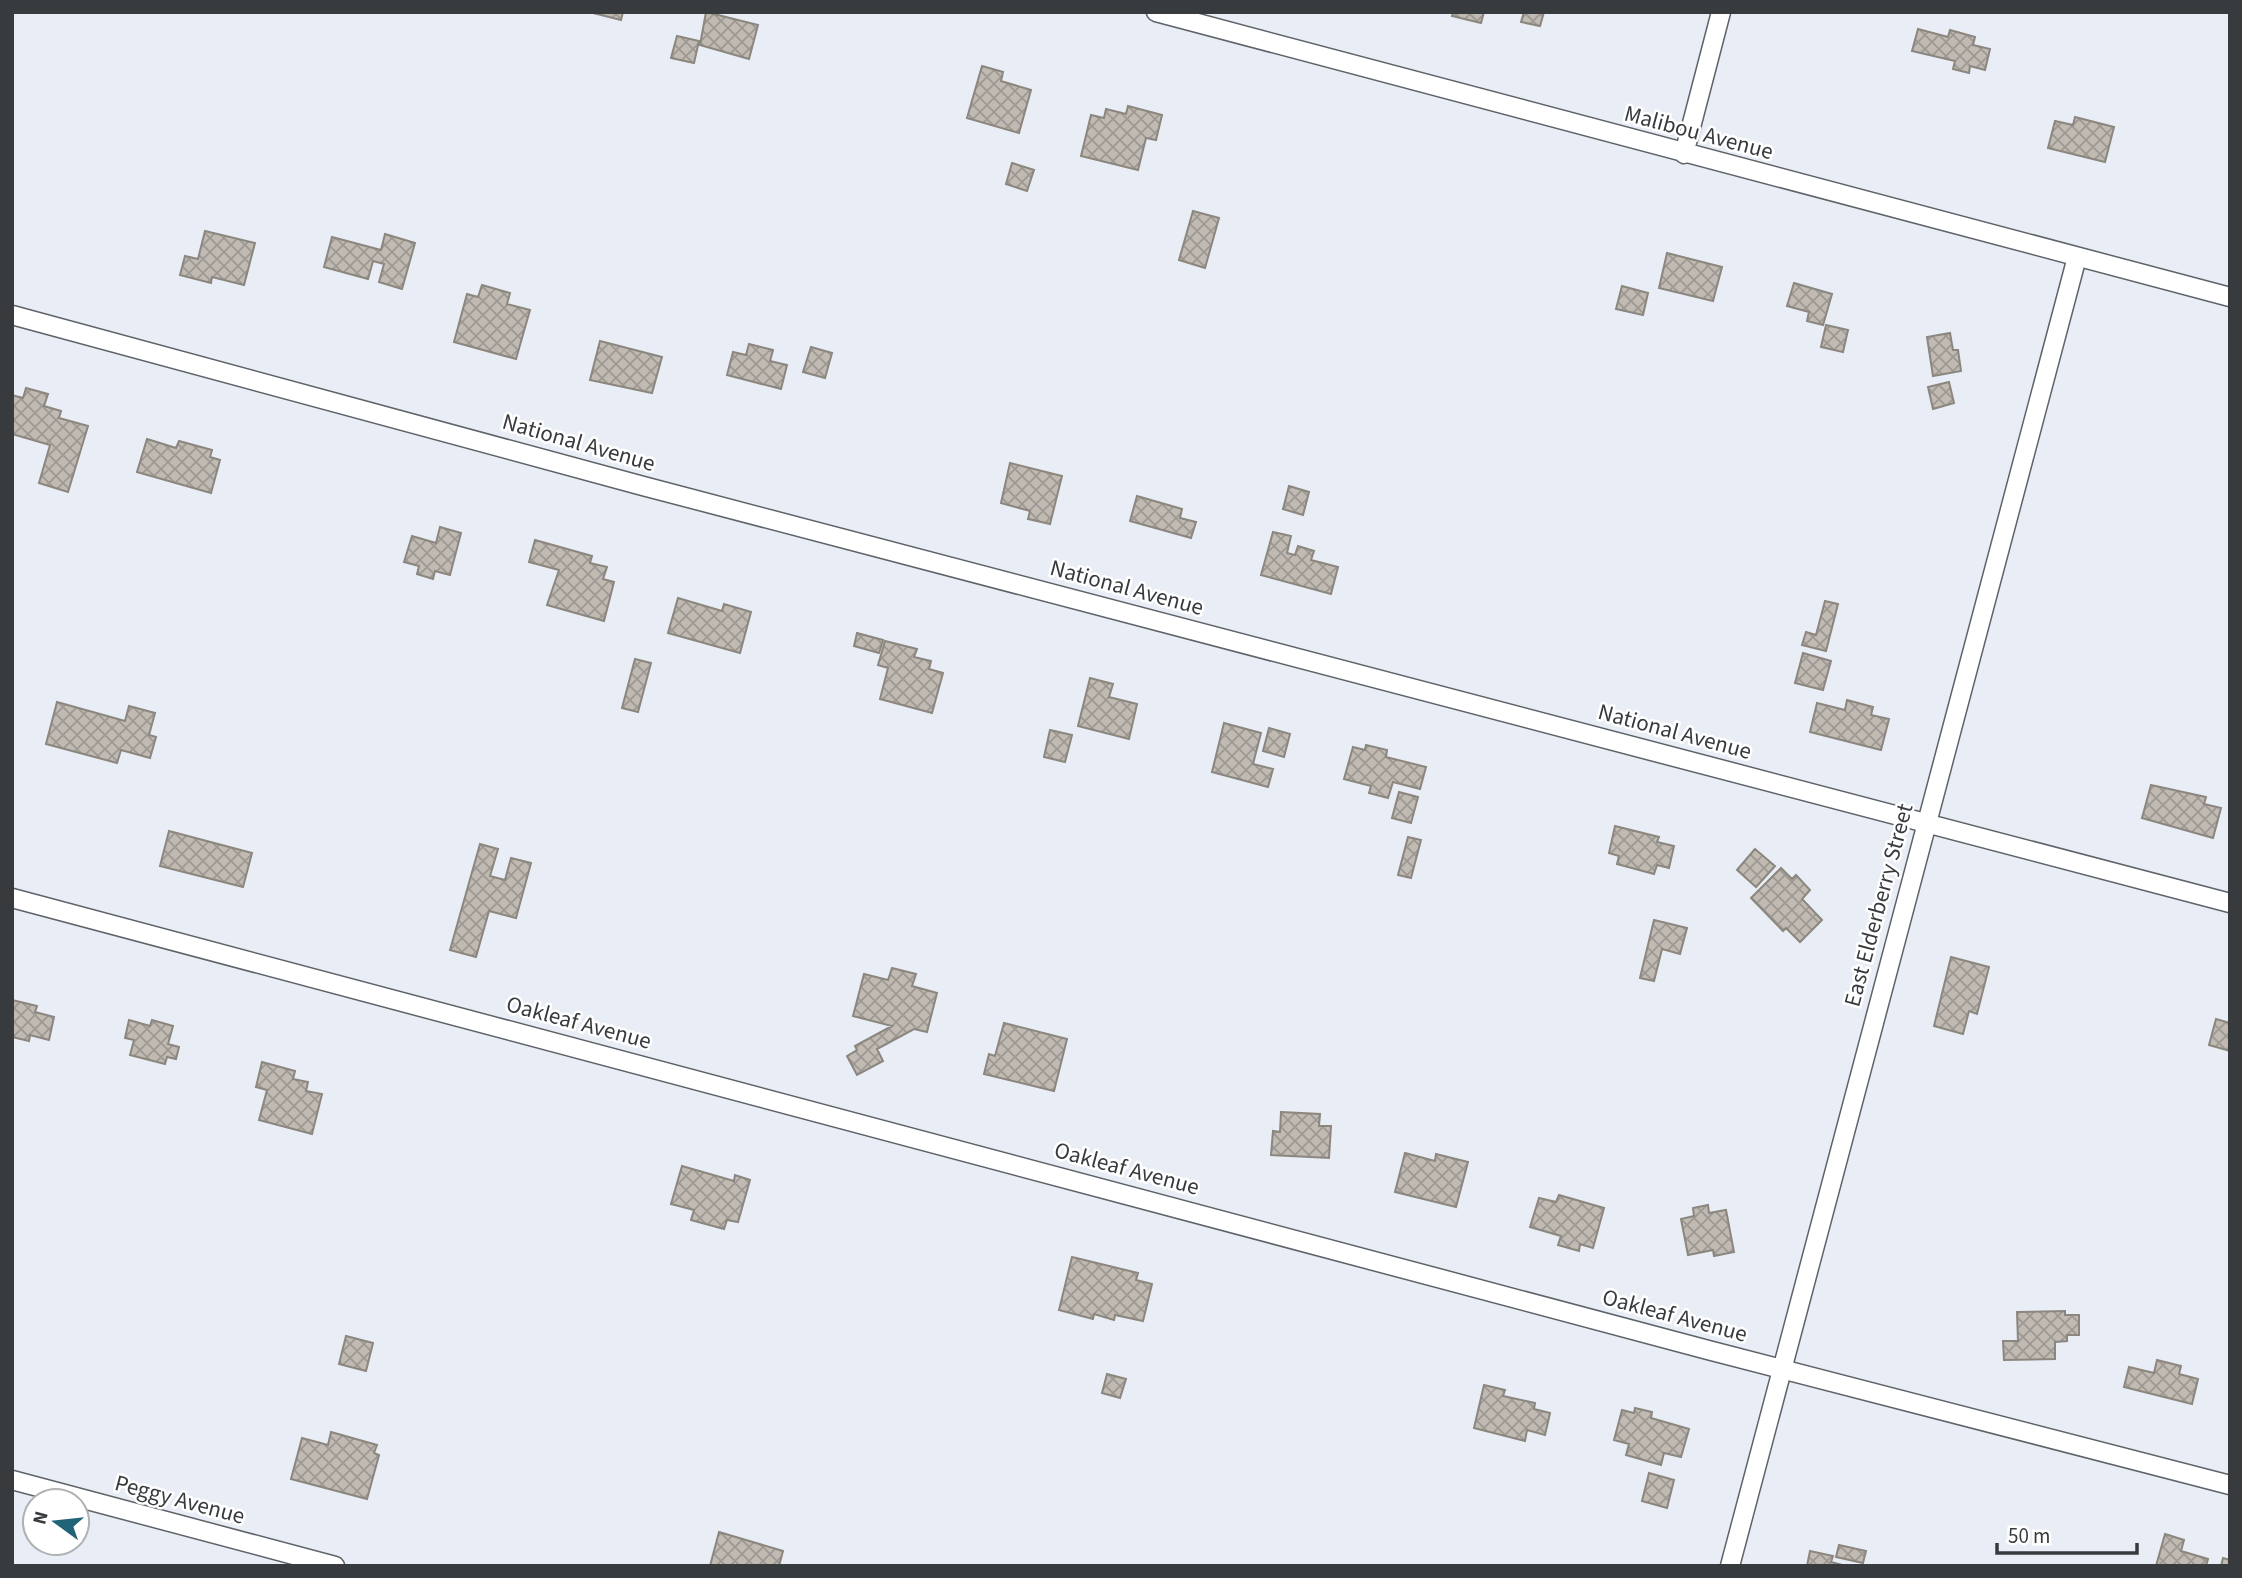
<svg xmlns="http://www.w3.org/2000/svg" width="2242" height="1578" viewBox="0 0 2242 1578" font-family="'Source Sans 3',sans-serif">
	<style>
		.building { fill: url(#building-cross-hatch); stroke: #8b867e; stroke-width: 2 }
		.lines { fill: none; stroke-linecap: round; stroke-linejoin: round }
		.street-casing { stroke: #5e6369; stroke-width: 21 }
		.street { stroke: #fff; stroke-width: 18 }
		.labels { text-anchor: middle; stroke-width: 5; stroke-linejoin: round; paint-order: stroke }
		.street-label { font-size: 23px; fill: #383b3e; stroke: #fff }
	</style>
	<defs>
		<pattern id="building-cross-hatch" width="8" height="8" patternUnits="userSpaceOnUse" patternTransform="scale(1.75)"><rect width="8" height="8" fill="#c0bab2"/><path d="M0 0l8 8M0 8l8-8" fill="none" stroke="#9d9892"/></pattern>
	</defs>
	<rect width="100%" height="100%" fill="#e8edf6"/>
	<path class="building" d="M589,12H623L621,20Z
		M706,12L758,25L749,59L700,45Z
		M1453,12H1484L1481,23L1452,16Z
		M1524,12H1544L1540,26L1521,22Z
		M1918,29L1948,37L1950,30L1975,37L1973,45L1990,49L1985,70L1970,66L1969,73L1953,69L1955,61L1912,51Z
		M677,36L699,41L694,63L671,58Z
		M982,66L1003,72L1001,81L1031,90L1019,133L967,118Z
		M1128,106L1162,115L1156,140L1146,138L1138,170L1081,156L1091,115L1104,118L1106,109L1126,114Z
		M2075,117L2114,127L2105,162L2048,148L2055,121L2073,125Z
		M1012,163L1034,170L1027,191L1006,184Z
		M1193,211L1219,218L1205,268L1179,260Z
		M205,231L255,243L244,285L212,277L211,283L180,275L185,256L198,259Z
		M385,234L415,243L402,289L379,282L384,264L373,261L368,279L324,267L332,237L381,250Z
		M1667,253L1722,267L1713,301L1659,288Z
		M1794,283L1832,294L1823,325L1807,321L1809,312L1787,306Z
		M482,285L510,293L507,304L530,310L516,359L454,342L467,294L478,297Z
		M1622,286L1648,293L1643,315L1616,309Z
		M1826,325L1848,330L1843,352L1821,347Z
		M1950,333L1953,350H1958L1961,371L1933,376L1927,337Z
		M600,341L662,357L652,393L590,380Z
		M749,344L773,350L770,361L787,365L781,389L727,375L733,352L746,355Z
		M811,347L832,353L825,378L803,372Z
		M1949,382L1954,403L1933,409L1928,387Z
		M26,388L48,394L44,406L61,411L59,418L88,426L68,492L39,483L50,445L12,434V395L23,398Z
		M147,439L176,448L179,441L212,450L210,457L220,460L211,493L137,472Z
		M1010,463L1062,476L1050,524L1028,519L1030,511L1001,503Z
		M1289,486L1309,492L1303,515L1283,509Z
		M1137,496L1182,509L1180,518L1196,522L1191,538L1130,521Z
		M440,527L461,533L450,575L435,571L433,579L417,574L419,566L404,562L412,536L436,543Z
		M1273,532L1291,536L1287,553L1295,555L1298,546L1314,551L1311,560L1338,567L1331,594L1261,575Z
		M535,540L592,556L590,563L607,567L603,579L614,582L604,621L547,605L559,570L529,562Z
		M678,598L722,611L724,604L751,612L740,653L668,633Z
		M1825,601L1838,604L1826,651L1802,645L1806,632L1816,635Z
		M857,633L883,640L879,653L854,646Z
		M885,641L917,649L914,657L931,661L929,669L943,673L932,713L880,699L888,668L878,665Z
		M1803,653L1831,661L1823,690L1795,683Z
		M635,659L651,663L638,712L622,708Z
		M1090,678L1113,684L1109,697L1137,704L1129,739L1078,726Z
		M1847,700L1873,707L1871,715L1889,719L1881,750L1810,732L1817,703L1845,710Z
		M57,702L125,721L129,706L155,713L149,735L156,737L150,758L121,750L117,763L46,744Z
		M1224,723L1261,733L1253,764L1273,769L1268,787L1212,772Z
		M1269,728L1290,734L1284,757L1263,751Z
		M1050,730L1072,735L1065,762L1044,757Z
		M1366,745L1387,750L1386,757L1426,767L1420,789L1393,782L1388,798L1369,793L1371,786L1344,779L1353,747L1365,750Z
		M2151,785L2206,797L2204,804L2221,808L2213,838L2142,818Z
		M1399,792L1418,797L1411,823L1392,818Z
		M1615,826L1659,837L1657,842L1674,846L1669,868L1657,865L1654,874L1617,864L1619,856L1609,853Z
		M169,831L252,853L243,887L160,866Z
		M1408,837L1421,840L1411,878L1398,875Z
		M480,844L498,849L490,876L505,880L511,858L531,863L516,918L489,911L476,957L450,950Z
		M1755,849L1775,866L1756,887L1737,870Z
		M1781,868L1792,879L1796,875L1810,890L1802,899L1822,920L1800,942L1786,928L1783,931L1751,898Z
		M1654,920L1687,928L1680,954L1662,949L1654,981L1640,978Z
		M1951,957L1989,967L1977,1014L1969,1011L1963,1034L1934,1026Z
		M892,968L916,974L912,986L937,993L927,1032L914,1029L877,1049L883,1061L857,1075L847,1056L857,1050L855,1046L892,1026L853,1016L864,974L888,980Z
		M12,1000L37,1006L35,1012L54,1017L49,1040L30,1035L29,1041L12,1037Z
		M2216,1019L2230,1023V1051L2209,1045Z
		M129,1020L150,1026L152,1020L173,1026L168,1044L179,1047L176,1059L167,1057L165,1064L130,1055L134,1040L125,1038Z
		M1004,1023L1067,1039L1054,1091L984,1074L989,1054L995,1056Z
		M262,1062L295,1071L293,1079L308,1082L306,1091L322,1094L312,1134L259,1120L267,1090L256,1087Z
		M1281,1112L1320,1114L1319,1126H1331L1329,1158L1271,1155L1273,1131L1280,1132Z
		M1405,1153L1435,1161L1436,1154L1468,1162L1456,1207L1395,1192Z
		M682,1166L734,1181L735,1175L750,1180L738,1222L727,1220L724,1229L691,1220L694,1210L671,1204Z
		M1559,1195L1604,1208L1593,1248L1580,1244L1579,1251L1558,1245L1561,1236L1530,1227L1539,1198L1556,1202Z
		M1708,1205L1709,1213L1726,1210L1734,1252L1714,1256L1713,1250L1688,1255L1681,1219L1694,1216L1693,1208Z
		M1072,1257L1138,1273L1136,1280L1152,1284L1143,1321L1115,1315L1114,1320L1094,1314L1093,1319L1059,1310Z
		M2065,1311V1315H2079V1335H2067V1341L2055,1342V1359L2004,1360L2003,1341H2018L2017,1312Z
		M346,1336L373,1343L366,1371L339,1364Z
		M2157,1360L2181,1366L2179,1374L2198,1379L2192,1404L2124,1387L2129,1367L2154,1373Z
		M1107,1374L1126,1379L1120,1398L1102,1393Z
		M1484,1385L1505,1390L1503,1396L1535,1403L1534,1409L1550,1413L1545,1435L1527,1430L1525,1441L1474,1428Z
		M1635,1408L1652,1412L1651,1418L1689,1429L1681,1457L1664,1453L1661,1465L1626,1455L1629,1444L1614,1440L1622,1410L1634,1413Z
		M331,1432L377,1445L374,1453L379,1455L367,1499L291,1479L302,1438L328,1445Z
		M1649,1473L1674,1480L1667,1508L1642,1501Z
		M719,1532L783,1551L779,1566H710Z
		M2165,1534L2184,1540L2181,1551L2208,1559L2206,1566H2156Z
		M1839,1545L1866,1551L1863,1563L1836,1557Z
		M1810,1551L1833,1556L1831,1562L1846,1566H1807Z
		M2223,1558L2230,1560V1566H2221Z"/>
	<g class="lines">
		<defs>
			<path id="street" d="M1156,12L2230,297
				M1684,154L1721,12
				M12,315L643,486L2230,903
				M12,898L1708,1350L2230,1485
				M12,1480L335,1566
				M1730,1566L2077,257"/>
		</defs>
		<use href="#street" class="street-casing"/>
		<use href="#street" class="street"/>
	</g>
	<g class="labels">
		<g class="street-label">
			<text transform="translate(1699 132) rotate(15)" y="8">Malibou Avenue</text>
			<text transform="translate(579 442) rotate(16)" y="8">National Avenue</text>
			<text transform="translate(1127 587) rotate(15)" y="8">National Avenue</text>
			<text transform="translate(1675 731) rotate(15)" y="8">National Avenue</text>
			<text transform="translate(1878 905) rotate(-75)" y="8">East Elderberry Street</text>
			<text transform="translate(579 1022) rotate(15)" y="8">Oakleaf Avenue</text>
			<text transform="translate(1127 1168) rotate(15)" y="8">Oakleaf Avenue</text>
			<text transform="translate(1675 1315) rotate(15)" y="8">Oakleaf Avenue</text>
			<text transform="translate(180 1499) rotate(15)" y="8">Peggy Avenue</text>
		</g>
	</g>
	<rect width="2242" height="1578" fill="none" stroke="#383b3e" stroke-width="28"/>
	<g transform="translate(56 1522) rotate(285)"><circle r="33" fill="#ffffff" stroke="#afb1b2" stroke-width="2"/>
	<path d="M0-5L12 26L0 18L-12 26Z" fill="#216377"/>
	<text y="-10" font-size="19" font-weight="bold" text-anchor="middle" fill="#383b3e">N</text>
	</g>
	<path d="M1997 1543v10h140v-10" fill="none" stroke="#383b3e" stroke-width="3.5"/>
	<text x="2008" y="1543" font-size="21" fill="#383b3e" stroke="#ffffff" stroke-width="5" paint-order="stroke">50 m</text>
</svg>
